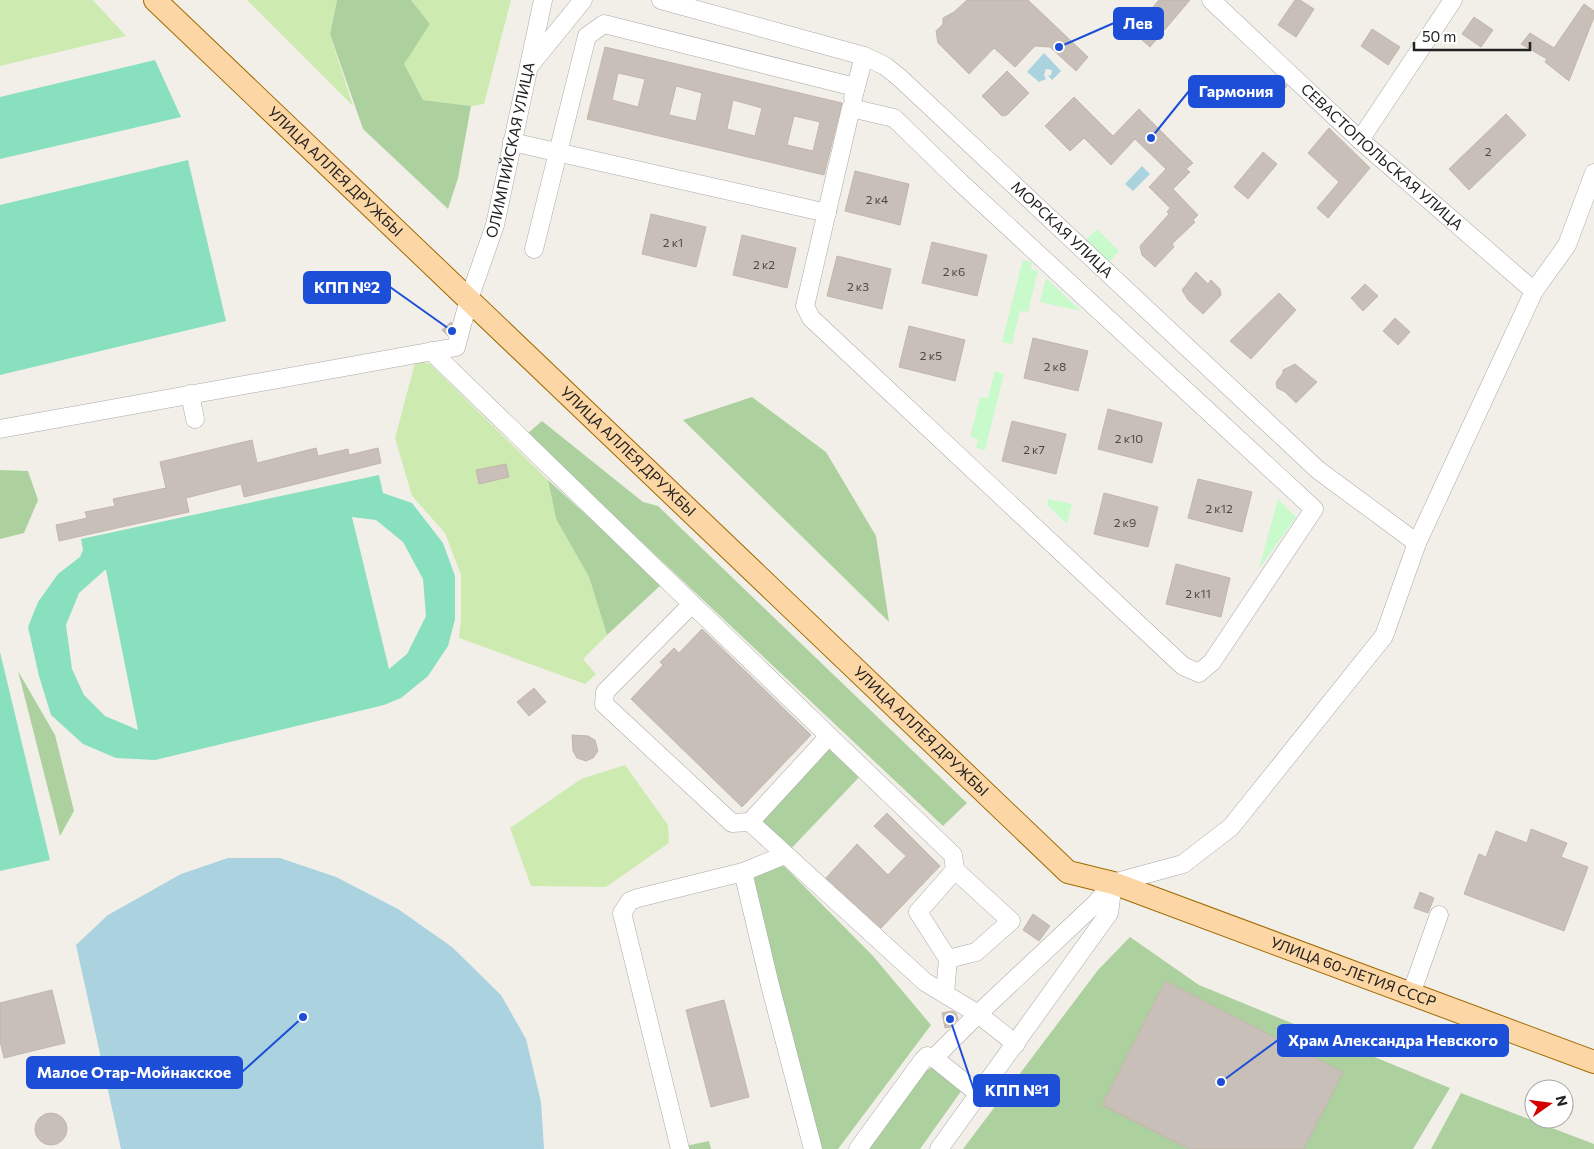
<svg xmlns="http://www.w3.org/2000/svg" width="1594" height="1149" viewBox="0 0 1594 1149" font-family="Commissioner,sans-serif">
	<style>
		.grass { fill: #cdebb0 }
		.forest { fill: #add19e }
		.park { fill: #c8facc }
		.pitch { fill: #88e0be; fill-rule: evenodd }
		.water { fill: #aad3df }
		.building { fill: #c7bfb8; stroke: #c4b6ab; fill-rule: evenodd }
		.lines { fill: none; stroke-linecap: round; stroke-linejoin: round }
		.minor-casing { stroke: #a9a9a9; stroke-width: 19 }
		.major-casing { stroke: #a06b00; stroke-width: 24 }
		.minor { stroke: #fff; stroke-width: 18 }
		.major { stroke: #fcd6a4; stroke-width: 22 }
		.labels { text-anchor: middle; stroke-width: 4; stroke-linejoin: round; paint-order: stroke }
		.number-label { font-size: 12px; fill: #4b4948 }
		.street-label { font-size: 15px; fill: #222; stroke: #fff }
		.leader { fill: none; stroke: #1d4ed8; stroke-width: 2 }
		.callout-dot { fill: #1d4ed8; stroke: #fff; stroke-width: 2 }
		.callout { fill: #1d4ed8; stroke: #1d4ed8; stroke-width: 2 }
		.callout-label { font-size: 16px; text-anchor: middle; font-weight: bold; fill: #fff }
	</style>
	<rect width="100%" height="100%" fill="#f2efe9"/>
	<path class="grass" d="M0,0H93L126,36L0,66Z
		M247,0H337L330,34L353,106Z
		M411,0H511L484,104L471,106L423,100L403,64L430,24Z
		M416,359L430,364L548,480L556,519L589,577L607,635L583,659L596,674L585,684L459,638L461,619V575L445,533L412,496L395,438Z
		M625,765L668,825L669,843L606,887L531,886L510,828L581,779Z"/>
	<path class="forest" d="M337,0H411L430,24L404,64L423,100L471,106L458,178L448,209L363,129L330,34Z
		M752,397L826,452L876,536L889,622L683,420Z
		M542,421L643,502L658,506L967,803L943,826L527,434Z
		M0,470L28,471L38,500L24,533L0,539Z
		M548,480L662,584L607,635L589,577L556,519Z
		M18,671L55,735L74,811L60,836Z
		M829,736L865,771L785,855L750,822Z
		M784,866L873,956L931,1025L838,1149H822L817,1142L751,875Z
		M1130,937L1199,985L1450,1088L1413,1149H963L1098,970Z
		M933,1067L962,1090L920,1149H858L908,1080Z
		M1461,1093L1594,1144V1149H1431Z
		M709,1141L711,1149H671Z"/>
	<path class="park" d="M1097,229L1119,251L1109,262L1085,241Z
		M1023,260L1032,262L1031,269L1038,271L1028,312L1020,311L1012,344L1002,342Z
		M1046,278L1081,311L1040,302Z
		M995,371L1004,374L985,450L976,448L978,439L970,437L980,397L988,398Z
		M1048,499L1072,504L1067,524L1047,505Z
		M1278,499L1296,517L1259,569Z"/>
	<path class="pitch" d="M155,60L181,117L0,159V97Z
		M188,160L226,321L0,375V205Z
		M379,475L383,493L412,503L443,543L455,576V619L448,646L428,676L401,698L384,705L155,760L116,758L83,744L51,715L39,676L28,627L38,602L58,574L80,557L83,550L81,539ZM352,517L376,520L403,542L423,579L426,616L407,654L389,669ZM105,570H106L138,730L105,716L84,695L72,669L66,625L79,593Z
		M0,652L50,860L0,871Z"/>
	<path class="water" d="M1044,53L1061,71L1052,80L1048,76L1051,75L1052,70L1046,69L1044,75L1046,79L1039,82L1027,72Z
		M1142,166L1150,174L1133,191L1125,184Z
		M228,858H280L336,877L398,909L452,947L501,995L526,1039L541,1102L544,1149H121L76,945L108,915L181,874Z"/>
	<path class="building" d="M967,0H1028L1088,57L1076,71L1050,47L1035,46L1015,67L994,48L969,74L938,43L936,31L943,24V18L954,12Z
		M1159,0H1190L1150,47L1132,31Z
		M1295,0H1300L1314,9L1296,37L1278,25Z
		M1584,4L1594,11V17L1569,81L1545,62L1547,59L1521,44L1530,33L1554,48Z
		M1474,17L1493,30L1481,47L1462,34Z
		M1372,29L1400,47L1388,65L1361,46Z
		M605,47L842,103L824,175L587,119ZM618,73L645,79L638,107L612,100ZM676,86L702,93L696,121L669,115ZM733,100L762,108L755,136L727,129ZM794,116L820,122L813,151L787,145Z
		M1007,71L1029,93L1007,115L1002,116L982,96Z
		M1275,75L1287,86L1272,102L1260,91Z
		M1074,97L1113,136L1139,109L1193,163L1186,169L1190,172L1173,189L1198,215L1193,220L1195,222L1172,244L1174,247L1155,267L1142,255L1140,246L1169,214L1167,212L1170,208L1149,187L1166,169L1135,139L1111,165L1084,138L1070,151L1045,126Z
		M1506,114L1526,135L1469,190L1449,169Z
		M1329,128L1370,168L1328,218L1317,208L1339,182L1308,153Z
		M1263,152L1277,164L1248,199L1234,187Z
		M855,171L909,184L900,225L845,211Z
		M651,214L706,227L696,267L642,254Z
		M742,235L796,248L787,288L733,275Z
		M932,242L987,255L977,296L922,283Z
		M837,256L891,269L882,309L827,296Z
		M1196,272L1208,284L1211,280L1220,289L1221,295L1203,314L1188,300L1182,290Z
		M1365,284L1378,296L1363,311L1351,298Z
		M1279,293L1296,310L1251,359L1230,341Z
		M1395,318L1410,332L1398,345L1383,331Z
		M451,322L452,323L448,336L442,330Z
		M909,326L965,340L955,381L899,367Z
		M1033,338L1088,351L1078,391L1024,378Z
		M1295,364L1317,382L1296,403L1285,392L1277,388L1276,382L1283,373V370Z
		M1108,409L1162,423L1152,463L1098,449Z
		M1012,421L1066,434L1056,474L1002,461Z
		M252,440L257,463L316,448L318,456L348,449L349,455L378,448L381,463L244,497L241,484L186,498L189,512L59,541L56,525L87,518L85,512L115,506L113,499L166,488L160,462Z
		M506,464L509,477L479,484L476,470Z
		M1198,479L1252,492L1242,532L1188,518Z
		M1104,493L1158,507L1148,547L1094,534Z
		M1176,564L1230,578L1221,617L1166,604Z
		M702,629L811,735L742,807L631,699L663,665L660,662L674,648L679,653Z
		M534,688L546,702L529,716L517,702Z
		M572,735L588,736L595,740L598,751L593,758L586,761L577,758L573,751Z
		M887,813L940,866L881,928L826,878L857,844L888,875L906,856L874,826Z
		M1531,829L1567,843L1561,857L1588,867L1564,931L1464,894L1479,854L1486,857L1496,831L1527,843Z
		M1420,892L1434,898L1428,913L1414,908Z
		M1033,914L1050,926L1039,941L1023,930Z
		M1165,981L1343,1072L1304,1149H1189L1102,1105Z
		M52,990L65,1043L4,1058L0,1041V1003Z
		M724,1000L749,1097L711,1107L686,1010Z
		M952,1011L956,1013L958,1019L950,1027L945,1028L942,1013Z
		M35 1129a16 16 0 1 1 32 0a16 16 0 1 1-32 0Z"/>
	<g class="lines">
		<defs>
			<g id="minor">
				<path id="s1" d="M661,0L864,56L885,66L900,78L1318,470L1417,543"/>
				<path id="s2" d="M1211,0L1360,140L1534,291"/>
				<path d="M531,64L583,0"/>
				<path d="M853,98L864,56"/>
				<path d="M851,108L894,118L960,182L1314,509L1212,662L1199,673L1183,666L811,318L805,306Z"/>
				<path d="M1360,140L1453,0"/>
				<path d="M512,142L827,213"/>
				<path d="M534,249L587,36L604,24L855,87"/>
				<path d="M431,351L692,604"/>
				<path d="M190,394L195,419"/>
				<path id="s3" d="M0,429L456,347L469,299L495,225L543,0"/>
				<path d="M829,736L953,855L955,870"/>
				<path d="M750,822L829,736L692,604L605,692L604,704L732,823L750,822L925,982L978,1014L1095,904L1113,883L1183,864L1231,827L1384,636L1417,543L1534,291L1567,245L1594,173"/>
				<path d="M743,872L770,985L813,1149"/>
				<path d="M945,994L948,959L918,912L955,870L1011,921L976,952L948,959"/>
				<path d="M1411,994L1439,915"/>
				<path d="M934,1058L979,1094"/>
				<path d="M680,1149L622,913L630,901L638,898L743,872L785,855"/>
				<path d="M858,1149L923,1060L927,1056L934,1058L978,1014L1016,1044"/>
				<path d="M939,1149L1109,913L1113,883"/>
			</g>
			<g id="major">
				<path id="s4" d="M155,0L1068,872L1113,883L1594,1062"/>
			</g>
		</defs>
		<use href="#minor" class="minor-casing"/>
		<use href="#major" class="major-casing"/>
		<use href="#minor" class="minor"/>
		<use href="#major" class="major"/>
	</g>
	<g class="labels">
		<g class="number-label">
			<text x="1488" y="156">2</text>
			<text x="877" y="204">2 к4</text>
			<text x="673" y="247">2 к1</text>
			<text x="764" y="269">2 к2</text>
			<text x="954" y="276">2 к6</text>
			<text x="858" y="291">2 к3</text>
			<text x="931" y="360">2 к5</text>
			<text x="1055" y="371">2 к8</text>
			<text x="1129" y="443">2 к10</text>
			<text x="1034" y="454">2 к7</text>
			<text x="1219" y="513">2 к12</text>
			<text x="1125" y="527">2 к9</text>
			<text x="1198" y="598">2 к11</text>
		</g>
		<g class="street-label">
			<text dy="5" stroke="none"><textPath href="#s3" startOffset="668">ОЛИМПИЙСКАЯ УЛИЦА</textPath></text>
			<text dy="5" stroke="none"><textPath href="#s2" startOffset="232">СЕВАСТОПОЛЬСКАЯ УЛИЦА</textPath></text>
			<text dy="5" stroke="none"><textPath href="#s4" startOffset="249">УЛИЦА АЛЛЕЯ ДРУЖБЫ</textPath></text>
			<text dy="5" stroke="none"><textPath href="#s1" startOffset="475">МОРСКАЯ УЛИЦА</textPath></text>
			<text dy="5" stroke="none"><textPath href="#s4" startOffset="654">УЛИЦА АЛЛЕЯ ДРУЖБЫ</textPath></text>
			<text dy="5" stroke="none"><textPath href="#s4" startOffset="1059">УЛИЦА АЛЛЕЯ ДРУЖБЫ</textPath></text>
			<text dy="5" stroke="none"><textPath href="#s4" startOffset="1565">УЛИЦА 60-ЛЕТИЯ СССР</textPath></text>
		</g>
	</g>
	<path class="leader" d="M1059 47L1114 23M1151 138L1189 91M452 331L390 287M1221 1082L1278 1040M303 1017L242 1072M950 1019L974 1090"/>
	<g class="callout-dot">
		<circle cx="1059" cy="47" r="5"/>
		<circle cx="1151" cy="138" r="5"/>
		<circle cx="452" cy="331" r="5"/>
		<circle cx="1221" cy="1082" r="5"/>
		<circle cx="303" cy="1017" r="5"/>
		<circle cx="950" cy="1019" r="5"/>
	</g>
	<g class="callout">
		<rect x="1114" y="8" width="49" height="31" rx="5"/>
		<rect x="1189" y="76" width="95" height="31" rx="5"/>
		<rect x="304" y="272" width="86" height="31" rx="5"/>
		<rect x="1278" y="1025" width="230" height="31" rx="5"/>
		<rect x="27" y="1057" width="215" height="31" rx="5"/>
		<rect x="974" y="1075" width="85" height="31" rx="5"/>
	</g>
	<g class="callout-label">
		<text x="1138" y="29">Лев</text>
		<text x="1236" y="97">Гармония</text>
		<text x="347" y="293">КПП №2</text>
		<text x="1393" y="1046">Храм Александра Невского</text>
		<text x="134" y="1078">Малое Отар-Мойнакское</text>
		<text x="1017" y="1096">КПП №1</text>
	</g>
	<g transform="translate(1549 1104) rotate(76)"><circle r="24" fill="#ffffff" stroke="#a7a7a7"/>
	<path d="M0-4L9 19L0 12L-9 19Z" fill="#d40000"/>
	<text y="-8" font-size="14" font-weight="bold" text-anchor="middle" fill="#222222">N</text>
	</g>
	<path d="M1414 42v8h116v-8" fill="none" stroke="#222222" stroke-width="2.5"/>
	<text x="1422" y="42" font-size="15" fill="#222222" stroke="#ffffff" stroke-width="4" paint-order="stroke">50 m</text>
</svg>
